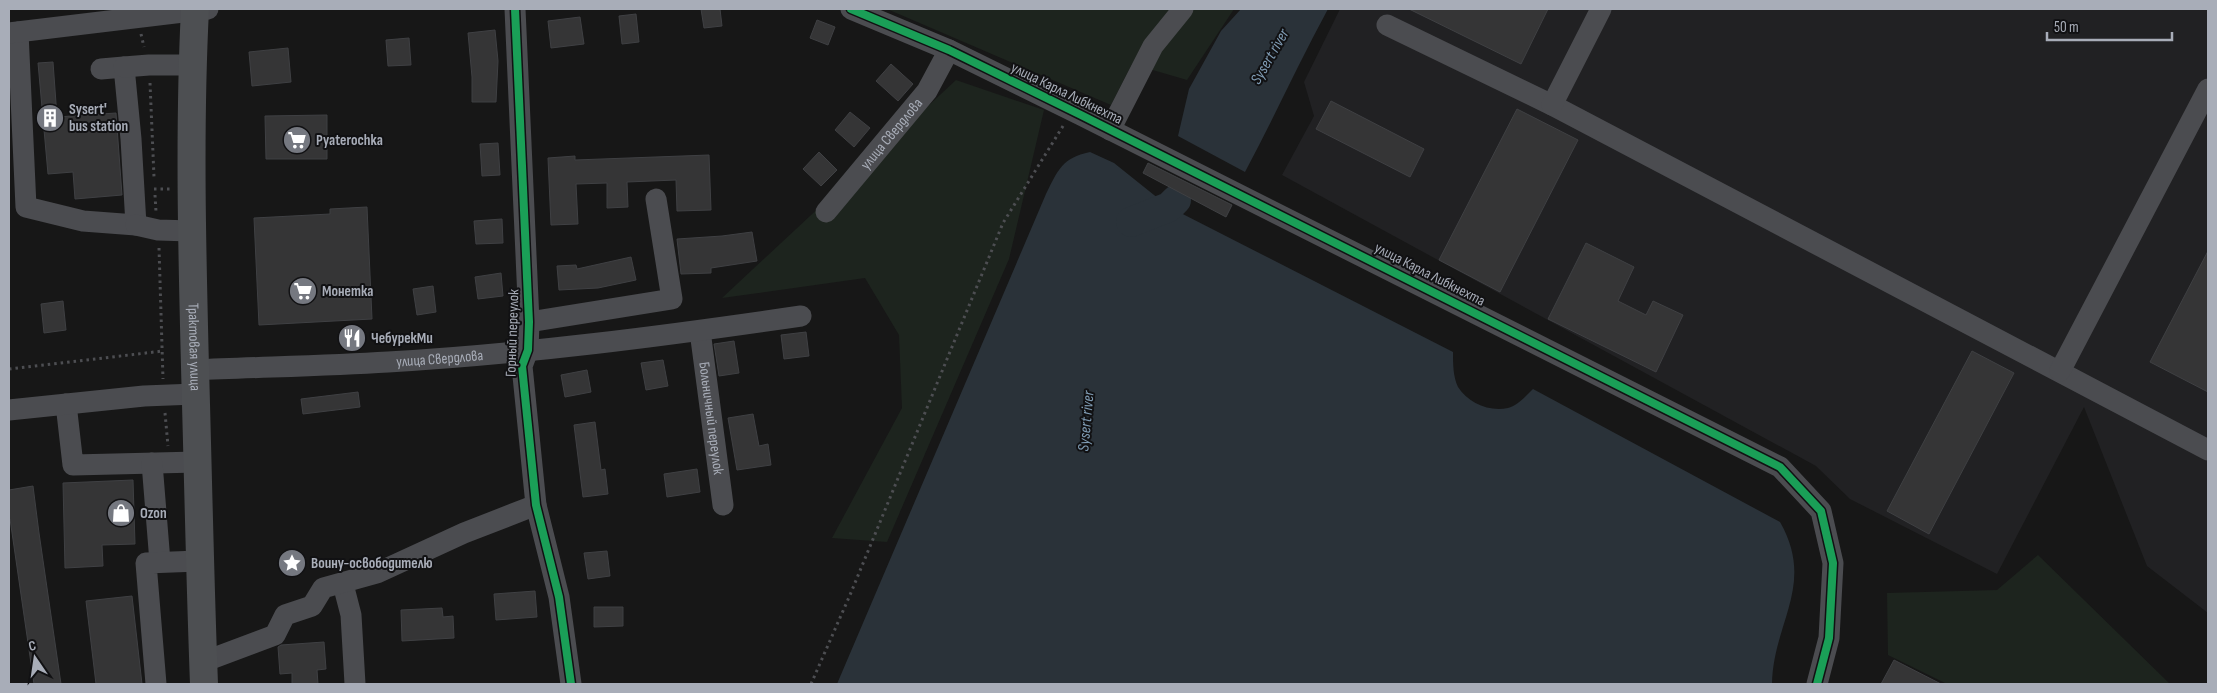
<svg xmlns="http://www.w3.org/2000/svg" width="2217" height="693" viewBox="0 0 2217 693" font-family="'Sofia Sans Condensed',sans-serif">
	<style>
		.built { fill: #212123 }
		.green { fill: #1d241e }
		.water { fill: #2a3239 }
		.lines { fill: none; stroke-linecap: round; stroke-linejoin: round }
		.river { stroke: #2a3239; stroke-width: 30 }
		.building { fill: #353536; stroke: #3f4043 }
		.path { stroke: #4d4e52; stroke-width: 3; stroke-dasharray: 2.5 4; stroke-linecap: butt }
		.minor { stroke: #4b4c50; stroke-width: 21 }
		.major { stroke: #4d4f52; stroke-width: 28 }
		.cycleway-casing { stroke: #111113; stroke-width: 11 }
		.cycleway { stroke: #1a9f57; stroke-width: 8 }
		.labels { text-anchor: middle; stroke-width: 4; stroke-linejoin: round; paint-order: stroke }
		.street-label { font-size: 15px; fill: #a8adb8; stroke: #111113 }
		.poi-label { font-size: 15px; font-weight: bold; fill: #a8adb8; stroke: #111113; text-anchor: start }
		.water-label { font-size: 16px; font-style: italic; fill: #7f9bb3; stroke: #111113 }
	</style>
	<rect width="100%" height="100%" fill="#171717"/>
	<path class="built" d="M1340,9H2208V613L2147,566L2084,407L1997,574L1850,499L1816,466L1282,175L1314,116L1304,82Z"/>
	<path class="green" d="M887,9H1234L1187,80L1132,64L1111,105Z
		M956,80L1044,110L1009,259L887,542L832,538L902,408L899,335L865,278L722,298Z
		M2038,555L2170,684H1947L1888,655L1887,593L1997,590Z"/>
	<path class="water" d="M1241,9H1328C1299,62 1274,118 1245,172L1178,136L1189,89L1221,31Z
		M1090,152L1114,163L1169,207L1453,352C1453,363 1453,377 1458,387C1468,403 1489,412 1508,408C1517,406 1526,396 1533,389L1780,522C1816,585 1773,622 1772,684H837L1046,194C1058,170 1062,158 1090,152Z"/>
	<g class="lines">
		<path class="river" d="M1131,222L1169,207L1176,200"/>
	</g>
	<path class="building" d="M701,9H720L722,26L704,28Z
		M1409,9H1548L1521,64Z
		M636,14L639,42L622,44L619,16Z
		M580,17L584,44L551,48L548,21Z
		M817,20L835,27L828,45L810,38Z
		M495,30L498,61L496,102H472V77L468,33Z
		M409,38L411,65L388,66L386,40Z
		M288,48L291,82L252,86L249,52Z
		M53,62L57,117L116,113L122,195L75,199L73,172L48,174L38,63Z
		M891,64L913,84L898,101L876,81Z
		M1331,101L1424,149L1410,177L1316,129Z
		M1517,109L1578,140L1500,292L1439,260Z
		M850,112L870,128L854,147L835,130Z
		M327,115V159H266L265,116Z
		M498,143L500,175L482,176L480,144Z
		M819,152L837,170L821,186L803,169Z
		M709,155L711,210L677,211L676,180L627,182L628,207L607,208V183L576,184L578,224L551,225L548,158L575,156V160Z
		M1148,163L1232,205L1226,217L1143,173Z
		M367,207L372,319L259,325L254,218L330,214V209Z
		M502,219L503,243L476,244L474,221Z
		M752,232L757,261L711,268V273L681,274L677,239L722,236Z
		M1586,243L1634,267L1618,301L1646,315L1653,301L1683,315L1656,372L1548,319Z
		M2208,251V392L2150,362Z
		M631,257L636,280L598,288L559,290L557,266L576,265L577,269Z
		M501,273L503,296L478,299L475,277Z
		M433,286L436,312L417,315L413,289Z
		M63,301L66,330L44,333L41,304Z
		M806,332L809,356L784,359L781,335Z
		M734,341L739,373L719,376L714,344Z
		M1972,351L2014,373L1929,534L1887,511Z
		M663,360L668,386L646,390L641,363Z
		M587,370L591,392L565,397L561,375Z
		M358,392L360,407L303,414L301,399Z
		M753,414L759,446L768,444L771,465L737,470L728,418Z
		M595,422L601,470L605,469L608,494L583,497L574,425Z
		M697,469L700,492L667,497L664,474Z
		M133,480L135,544L102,545L103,566L65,568L63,483Z
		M33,486L39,533L61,684H34L10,519H9V490Z
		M607,551L610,576L588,579L584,553Z
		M535,591L537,617L496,620L494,594Z
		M132,596L142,684H96L86,601Z
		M594,607H623V626L594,627Z
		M442,608L443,617L453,616L454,638L402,641L401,610Z
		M324,642L326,669L317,670L318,684H292V673L280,674L278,647L281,645Z
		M1894,660L1941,684H1881Z"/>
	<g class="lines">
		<path class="path" d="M141,34L144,47
			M150,83L154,177
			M154,189H171
			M155,195L156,212
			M159,248L163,379
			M9,369L163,351
			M165,413L168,446
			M811,684L850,595L1003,223L1063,126"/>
		<g class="minor">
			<path d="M515,9L529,322L528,350L522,366L536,505L559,597L571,684"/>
			<path d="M851,9L949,50L1081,115L1780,467L1821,511L1833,563L1829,638L1817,684"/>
			<path d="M1387,25L1552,105L2208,450"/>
			<path d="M18,32L26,207L83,221L136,225L131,139L124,67L101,69"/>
			<path d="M9,33L208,9"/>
			<path d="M124,67L149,65H192"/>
			<path d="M1552,105L1601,9"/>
			<path d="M1110,130L1153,46L1183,9"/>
			<path id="s1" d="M826,212L927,91L949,50"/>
			<path d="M136,225L158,230L191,231"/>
			<path d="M529,322L672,299L656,199"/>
			<path id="s2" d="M700,331L723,505"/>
			<path id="s3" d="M195,370C259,367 324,366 388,362C526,354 664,336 801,316"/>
			<path d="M2060,371L2208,89"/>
			<path d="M66,404L73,465L197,462"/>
			<path d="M9,410L144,396L195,394"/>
			<path d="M152,463L160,562"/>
			<path d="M343,584L351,615L355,684"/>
			<path d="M203,662L275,635L285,615L312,606L323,588L377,573L464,533L536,505"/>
			<path d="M156,684L146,563L199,561"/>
		</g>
		<path class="major" id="s4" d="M195,9C189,128 192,248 195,367C198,473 200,579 204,684"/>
		<defs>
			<path id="cycleway" d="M515,9L529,322L528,350L522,366L536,505L559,597L571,684
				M851,9L949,50L1081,115L1780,467L1821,511L1833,563L1829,638L1817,684"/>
		</defs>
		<use href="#cycleway" class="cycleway-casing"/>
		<use href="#cycleway" class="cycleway"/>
	</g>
	<defs>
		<symbol id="building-disc" viewBox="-11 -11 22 22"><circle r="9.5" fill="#757880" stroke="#111113"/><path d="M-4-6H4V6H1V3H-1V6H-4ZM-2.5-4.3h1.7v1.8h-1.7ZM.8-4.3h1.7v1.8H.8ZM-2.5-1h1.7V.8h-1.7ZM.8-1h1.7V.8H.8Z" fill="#fff"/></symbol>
		<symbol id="supermarket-disc" viewBox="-11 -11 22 22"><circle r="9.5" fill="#757880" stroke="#111113"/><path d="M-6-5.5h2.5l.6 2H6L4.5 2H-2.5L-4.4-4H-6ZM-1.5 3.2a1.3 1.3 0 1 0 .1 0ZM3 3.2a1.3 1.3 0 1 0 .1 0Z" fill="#fff"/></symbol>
		<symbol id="restaurant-disc" viewBox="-11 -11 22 22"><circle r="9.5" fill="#757880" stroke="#111113"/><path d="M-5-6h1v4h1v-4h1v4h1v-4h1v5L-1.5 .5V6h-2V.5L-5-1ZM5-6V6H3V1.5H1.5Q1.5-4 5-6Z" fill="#fff"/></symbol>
		<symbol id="shop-disc" viewBox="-11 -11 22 22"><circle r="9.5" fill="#757880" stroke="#111113"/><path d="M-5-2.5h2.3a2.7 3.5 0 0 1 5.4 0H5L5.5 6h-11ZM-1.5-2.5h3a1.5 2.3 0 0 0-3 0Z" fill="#fff"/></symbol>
		<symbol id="sight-disc" viewBox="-11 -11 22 22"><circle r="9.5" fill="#757880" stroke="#111113"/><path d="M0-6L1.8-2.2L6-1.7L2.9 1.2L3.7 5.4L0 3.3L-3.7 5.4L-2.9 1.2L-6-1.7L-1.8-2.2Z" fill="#fff"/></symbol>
	</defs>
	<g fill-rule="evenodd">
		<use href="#building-disc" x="34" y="102" width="32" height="32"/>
		<use href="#supermarket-disc" x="281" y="124" width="32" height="32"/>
		<use href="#supermarket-disc" x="287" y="275" width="32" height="32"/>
		<use href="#restaurant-disc" x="336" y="322" width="32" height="32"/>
		<use href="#shop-disc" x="105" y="497" width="32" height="32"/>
		<use href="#sight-disc" x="276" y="547" width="32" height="32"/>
	</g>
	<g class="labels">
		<g class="street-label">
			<text transform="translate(1067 93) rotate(26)" y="5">улица Карла Либкнехта</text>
			<text dy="5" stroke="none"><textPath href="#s1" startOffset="102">улица Свердлова</textPath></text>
			<text transform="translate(1430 274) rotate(27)" y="5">улица Карла Либкнехта</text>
			<text transform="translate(512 333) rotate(-88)" y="5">Горный переулок</text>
			<text dy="5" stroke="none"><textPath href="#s4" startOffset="338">Трактовая улица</textPath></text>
			<text dy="5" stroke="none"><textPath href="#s3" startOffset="245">улица Свердлова</textPath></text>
			<text dy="5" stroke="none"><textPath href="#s2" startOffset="88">Больничный переулок</textPath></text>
		</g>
		<g class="poi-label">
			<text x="69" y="114">Sysert'<tspan x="69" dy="17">bus station</tspan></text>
			<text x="316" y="145">Pyaterochka</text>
			<text x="322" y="296">Монетка</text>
			<text x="371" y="343">ЧебурекМи</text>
			<text x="140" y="518">Ozon</text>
			<text x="311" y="568">Воину-освободителю</text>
		</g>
		<g class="water-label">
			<text transform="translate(1269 56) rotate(-60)" y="6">Sysert river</text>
			<text transform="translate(1085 421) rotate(-85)" y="6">Sysert river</text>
		</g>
	</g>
	<rect width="2217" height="693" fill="none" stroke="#a8adb8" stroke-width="20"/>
	<g transform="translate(35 658) rotate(347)" stroke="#111113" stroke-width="4" paint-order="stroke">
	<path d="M0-4L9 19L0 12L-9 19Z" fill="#a8adb8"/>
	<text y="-8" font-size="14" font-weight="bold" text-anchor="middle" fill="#a8adb8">С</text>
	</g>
	<path d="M2047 32v8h125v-8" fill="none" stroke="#a8adb8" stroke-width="2.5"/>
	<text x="2054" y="32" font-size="15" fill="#a8adb8" stroke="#111113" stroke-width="4" paint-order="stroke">50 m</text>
</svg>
